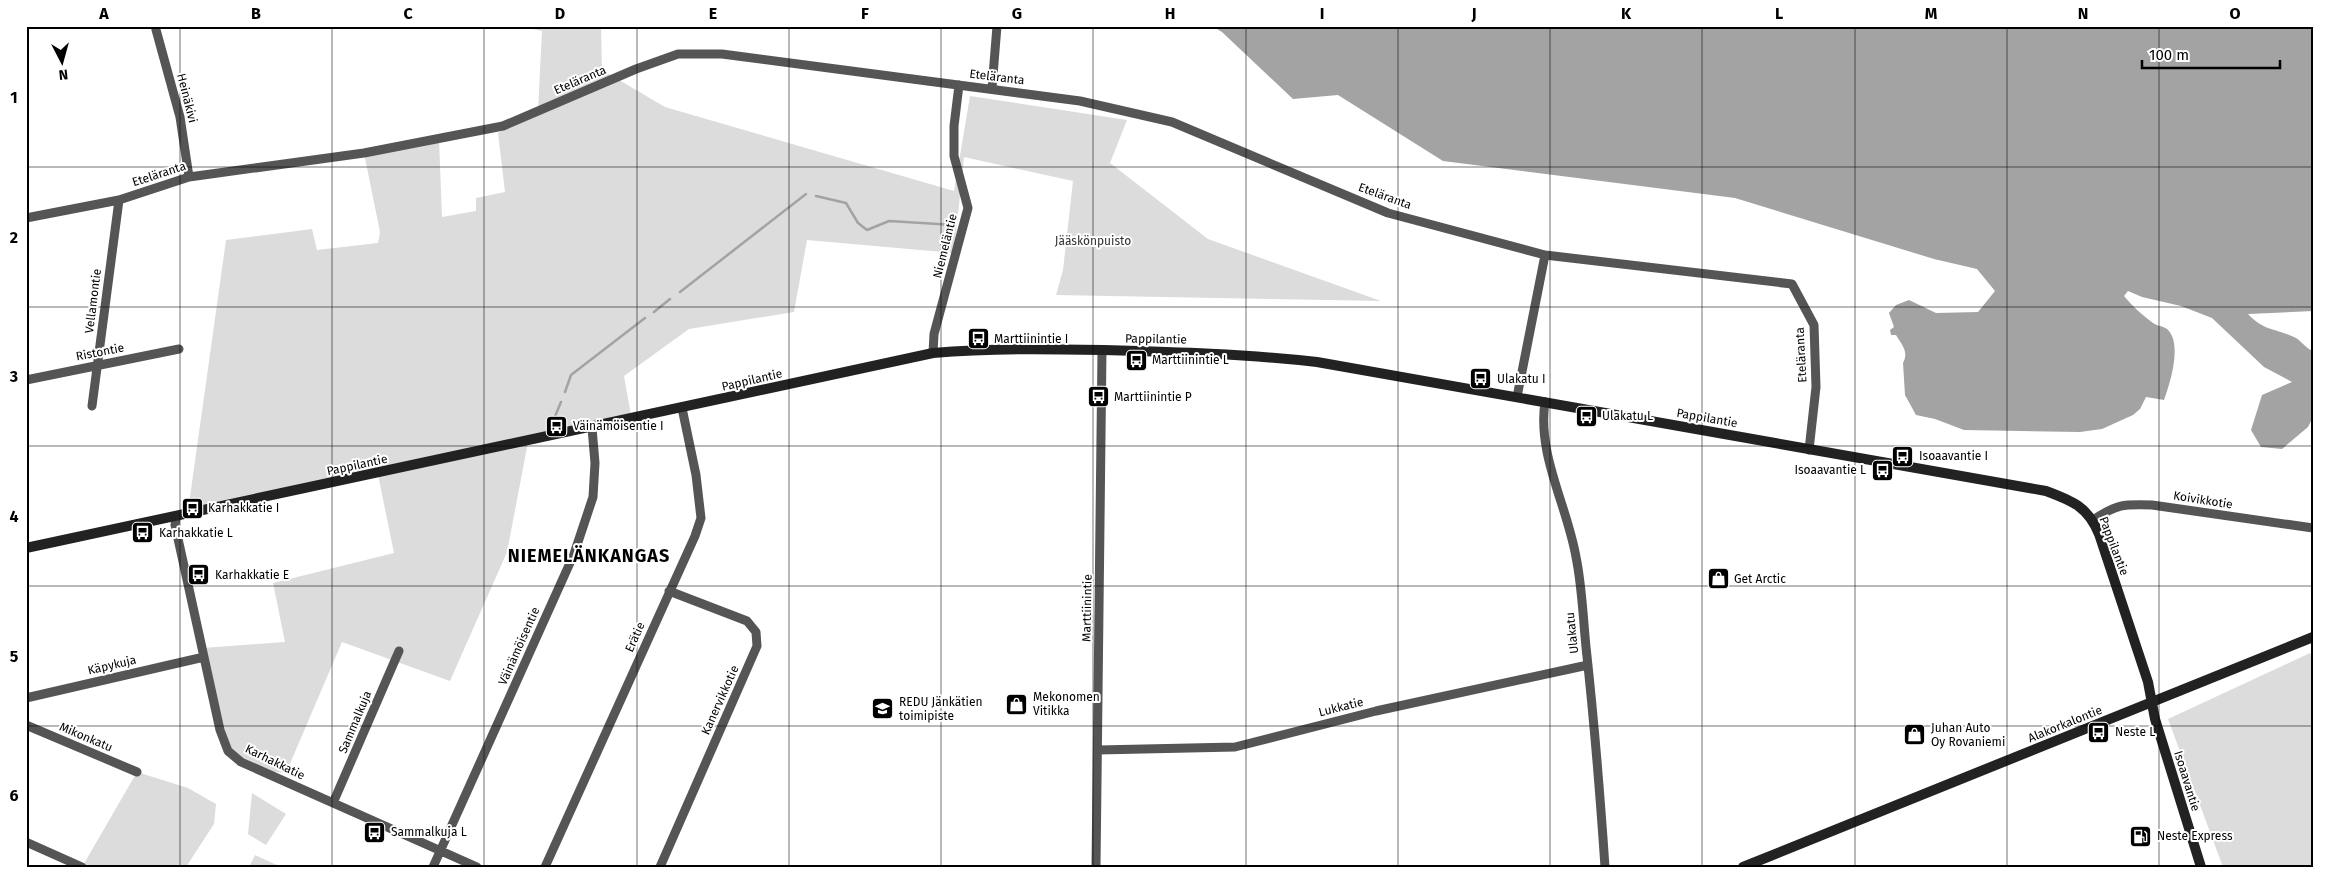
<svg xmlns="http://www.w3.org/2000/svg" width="2339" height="893" viewBox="0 0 2339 893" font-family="'Fira Sans',sans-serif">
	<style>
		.green { fill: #dcdcdc }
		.water { fill: #a3a3a3 }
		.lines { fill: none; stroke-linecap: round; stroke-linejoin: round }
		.stream { stroke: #a3a3a3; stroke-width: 2.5 }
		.street { stroke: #555; stroke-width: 9 }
		.secondary { stroke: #222; stroke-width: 10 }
		.grid { fill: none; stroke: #000; stroke-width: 1; stroke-opacity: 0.55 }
		.labels { text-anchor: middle; stroke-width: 4; stroke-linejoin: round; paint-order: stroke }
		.street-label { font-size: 12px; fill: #000; stroke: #fff }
		.park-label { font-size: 12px; fill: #333; stroke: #fff }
		.poi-label { font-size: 12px; fill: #000; stroke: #fff; text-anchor: start }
		.district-label { font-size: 18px; font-weight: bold; letter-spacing: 1px; fill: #000; stroke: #fff }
		.neatline { fill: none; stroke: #000; stroke-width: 2 }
		.grid-label { font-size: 16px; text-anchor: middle; font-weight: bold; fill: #000 }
	</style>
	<rect width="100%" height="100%" fill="#fff"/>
	<path class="green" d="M519,26H601L602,70L665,107L954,191L970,96L1127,120L1110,163L1208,239L1381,301L1056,295L1063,270L1073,181L964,157L954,253L807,240L794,312L689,329L624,376L631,415L529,437L507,552L450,681L342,642L286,773L260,771L228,751L203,648L285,642L273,583L394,553L377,470L188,511L226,240L312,229L317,250L378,243L380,232L364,153L439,140L442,217L476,211V198L505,192L498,133L538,111L542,31Z
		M2310,653L2313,658V867H2223L2168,719Z
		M137,772L188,788L216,804L214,824L186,867H82Z
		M252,793L286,814L266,845L248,834Z
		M255,855L281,867H249Z"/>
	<path class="water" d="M1212,26H2313V311L2248,314C2264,331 2274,328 2294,337C2301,340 2305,348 2313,351V417L2308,427L2282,449L2261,447L2251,430L2262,395L2292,382L2264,367L2212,318L2181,306L2142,297L2128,291L2124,296C2132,306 2142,315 2153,323C2157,326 2163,326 2167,329C2183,343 2170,383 2164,400L2146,397L2140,409L2133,415L2102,429L2080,432L1964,430L1935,419L1916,415L1905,395L1903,363C1909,352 1902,345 1896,335H1891L1890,330L1894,327L1889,313L1896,305L1909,300L1936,313L1978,312L1995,291L1977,269L1934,259L1735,198L1443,161L1338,95L1293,99L1222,32Z"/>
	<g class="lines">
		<path class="stream" d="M816,196L846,203L858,223L867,230L889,221L954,225
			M680,292L806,194
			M654,312L670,299
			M565,392L571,375L645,318
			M551,426L561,402"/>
		<path class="street" d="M155,26L180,117L189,177
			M992,88L997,26
			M26,218L119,200L189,177L364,153L503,126L636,69L678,54H722L1080,101L1172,122L1388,213L1545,255L1792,284L1814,325L1816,387L1809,450
			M933,353L934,334L968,208L954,156V126L959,85
			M26,380L179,349
			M1517,397L1545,255
			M1545,402C1537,455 1567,505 1576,557C1582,586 1583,617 1586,647C1594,720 1600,793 1605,867
			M92,406L119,200
			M176,517L175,525L220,730L228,751L241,762L477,867
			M2093,520C2117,504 2123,504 2152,505L2313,528
			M26,698L204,657
			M26,725L137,772
			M1098,750L1235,747L1376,711L1588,665
			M333,803L399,651
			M26,842L82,867
			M433,867L574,554L593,497L595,463L592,428
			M545,867L695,536L701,518L696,475L682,408
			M660,867L757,646L756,632L747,621L669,591
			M1096,867L1102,350"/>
		<path class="secondary" d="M26,548L933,353C990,348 1047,349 1104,350C1175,352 1246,354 1317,362L2046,491C2073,501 2088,507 2099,534L2148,682L2155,719L2201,867
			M1743,867L2313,637"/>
	</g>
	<path class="grid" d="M180,26V867M332,26V867M484,26V867M637,26V867M789,26V867M941,26V867M1093,26V867M1246,26V867M1398,26V867M1550,26V867M1702,26V867M1855,26V867M2007,26V867M2159,26V867M26,167H2313M26,307H2313M26,446H2313M26,586H2313M26,726H2313"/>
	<defs>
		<symbol id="bus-square" viewBox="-11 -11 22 22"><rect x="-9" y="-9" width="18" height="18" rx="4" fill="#000" stroke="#fff"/><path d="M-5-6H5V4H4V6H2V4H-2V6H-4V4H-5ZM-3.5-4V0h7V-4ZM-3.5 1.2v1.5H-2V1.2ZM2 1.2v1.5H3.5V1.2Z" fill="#fff"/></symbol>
		<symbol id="shop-square" viewBox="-11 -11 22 22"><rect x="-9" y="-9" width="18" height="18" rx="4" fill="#000" stroke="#fff"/><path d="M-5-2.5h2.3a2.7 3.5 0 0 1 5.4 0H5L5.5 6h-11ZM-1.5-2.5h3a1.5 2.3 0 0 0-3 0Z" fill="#fff"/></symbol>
		<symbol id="school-square" viewBox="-11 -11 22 22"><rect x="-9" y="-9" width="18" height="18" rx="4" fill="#000" stroke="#fff"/><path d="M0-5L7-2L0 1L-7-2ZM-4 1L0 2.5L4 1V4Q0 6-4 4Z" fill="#fff"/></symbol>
		<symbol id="fuel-square" viewBox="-11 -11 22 22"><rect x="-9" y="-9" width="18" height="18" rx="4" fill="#000" stroke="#fff"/><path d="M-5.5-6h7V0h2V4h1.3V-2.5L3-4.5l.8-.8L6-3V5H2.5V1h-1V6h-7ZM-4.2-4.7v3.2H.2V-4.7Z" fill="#fff"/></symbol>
	</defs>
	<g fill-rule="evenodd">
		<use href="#bus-square" x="966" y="326" width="25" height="25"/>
		<use href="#bus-square" x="1124" y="348" width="25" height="25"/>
		<use href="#bus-square" x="1468" y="366" width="25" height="25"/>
		<use href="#bus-square" x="1086" y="384" width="25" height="25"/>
		<use href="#bus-square" x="1574" y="404" width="25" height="25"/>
		<use href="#bus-square" x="544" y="414" width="25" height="25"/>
		<use href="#bus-square" x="1890" y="444" width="25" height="25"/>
		<use href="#bus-square" x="1870" y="458" width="25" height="25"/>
		<use href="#bus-square" x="180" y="496" width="25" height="25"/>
		<use href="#bus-square" x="130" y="520" width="25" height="25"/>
		<use href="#bus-square" x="186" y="562" width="25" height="25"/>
		<use href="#shop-square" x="1706" y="566" width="25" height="25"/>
		<use href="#shop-square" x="1004" y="692" width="25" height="25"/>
		<use href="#school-square" x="870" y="696" width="25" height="25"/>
		<use href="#bus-square" x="2086" y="720" width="25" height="25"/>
		<use href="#shop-square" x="1902" y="722" width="25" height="25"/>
		<use href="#bus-square" x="362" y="820" width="25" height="25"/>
		<use href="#fuel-square" x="2128" y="824" width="25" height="25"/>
	</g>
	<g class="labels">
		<g class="street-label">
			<text transform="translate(997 77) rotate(7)" y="4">Eteläranta</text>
			<text transform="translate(580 80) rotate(-23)" y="4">Eteläranta</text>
			<text transform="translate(187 98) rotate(76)" y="4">Heinäkivi</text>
			<text transform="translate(159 174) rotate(-18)" y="4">Eteläranta</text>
			<text transform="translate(1385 196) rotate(20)" y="4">Eteläranta</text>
			<text transform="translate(945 246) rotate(-76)" y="4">Niemeläntie</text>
			<text transform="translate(93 301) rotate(-83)" y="4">Vellamontie</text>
			<text transform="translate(1156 339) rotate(1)" y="4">Pappilantie</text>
			<text transform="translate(100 352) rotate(-11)" y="4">Ristontie</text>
			<text transform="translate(1801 355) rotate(-93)" y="4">Eteläranta</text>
			<text transform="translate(752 380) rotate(-13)" y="4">Pappilantie</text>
			<text transform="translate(1707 418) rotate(10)" y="4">Pappilantie</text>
			<text transform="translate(357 465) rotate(-12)" y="4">Pappilantie</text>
			<text transform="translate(2203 500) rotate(9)" y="4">Koivikkotie</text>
			<text transform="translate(2114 546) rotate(69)" y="4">Pappilantie</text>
			<text transform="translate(1087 608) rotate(-89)" y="4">Marttiinintie</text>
			<text transform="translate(1572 633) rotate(-96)" y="4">Ulakatu</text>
			<text transform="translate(635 637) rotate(-66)" y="4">Erätie</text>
			<text transform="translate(519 646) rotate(-66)" y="4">Väinämöisentie</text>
			<text transform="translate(112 665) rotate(-13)" y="4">Käpykuja</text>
			<text transform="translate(720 700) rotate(-66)" y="4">Kanervikkotie</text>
			<text transform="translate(1341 707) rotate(-14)" y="4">Lukkatie</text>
			<text transform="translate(355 722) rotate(-67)" y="4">Sammalkuja</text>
			<text transform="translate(2065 724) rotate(-22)" y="4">Alakorkalontie</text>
			<text transform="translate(86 737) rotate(23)" y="4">Mikonkatu</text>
			<text transform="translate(275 762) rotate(26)" y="4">Karhakkatie</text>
			<text transform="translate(2187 781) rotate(73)" y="4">Isoaavantie</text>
		</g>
		<g class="park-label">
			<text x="1093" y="245">Jääskönpuisto</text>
		</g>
		<g class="poi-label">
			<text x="994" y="343">Marttiinintie I</text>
			<text x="1152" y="364">Marttiinintie L</text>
			<text x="1497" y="383">Ulakatu I</text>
			<text x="1114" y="401">Marttiinintie P</text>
			<text x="1602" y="420">Ulakatu L</text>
			<text x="573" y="430">Väinämöisentie I</text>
			<text x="1919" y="460">Isoaavantie I</text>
			<text x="1866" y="474" text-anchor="end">Isoaavantie L</text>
			<text x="208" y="512">Karhakkatie I</text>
			<text x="159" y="537">Karhakkatie L</text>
			<text x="215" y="579">Karhakkatie E</text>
			<text x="1734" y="583">Get Arctic</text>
			<text x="1033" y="701">Mekonomen<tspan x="1033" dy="14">Vitikka</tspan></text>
			<text x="899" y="706">REDU Jänkätien<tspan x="899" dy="14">toimipiste</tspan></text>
			<text x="1931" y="732">Juhan Auto<tspan x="1931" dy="14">Oy Rovaniemi</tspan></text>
			<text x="2115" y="736">Neste L</text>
			<text x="391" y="836">Sammalkuja L</text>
			<text x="2157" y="840">Neste Express</text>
		</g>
		<g class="district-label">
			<text x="589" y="562">NIEMELÄNKANGAS</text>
		</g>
	</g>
	<rect width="2339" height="893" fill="none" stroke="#ffffff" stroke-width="55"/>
	<g transform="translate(62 62) rotate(174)" stroke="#ffffff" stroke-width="4" paint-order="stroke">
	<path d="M0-4L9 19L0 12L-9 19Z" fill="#000000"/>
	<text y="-8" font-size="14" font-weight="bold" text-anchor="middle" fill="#000000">N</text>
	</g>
	<path d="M2142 60v8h138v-8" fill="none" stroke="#000000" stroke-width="2.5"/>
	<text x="2149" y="60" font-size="15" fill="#000000" stroke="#ffffff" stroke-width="4" paint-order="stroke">100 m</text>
	<rect x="28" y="28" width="2284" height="838" class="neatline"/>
	<g class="grid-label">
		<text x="104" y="19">A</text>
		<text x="256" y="19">B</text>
		<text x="408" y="19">C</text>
		<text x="560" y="19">D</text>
		<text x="713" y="19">E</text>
		<text x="865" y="19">F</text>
		<text x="1017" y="19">G</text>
		<text x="1170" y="19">H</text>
		<text x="1322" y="19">I</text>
		<text x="1474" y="19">J</text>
		<text x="1626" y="19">K</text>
		<text x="1779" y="19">L</text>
		<text x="1931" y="19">M</text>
		<text x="2083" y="19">N</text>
		<text x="2235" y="19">O</text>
		<text x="14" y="103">1</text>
		<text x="14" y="243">2</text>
		<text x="14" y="382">3</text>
		<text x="14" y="522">4</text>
		<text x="14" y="662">5</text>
		<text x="14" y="801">6</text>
	</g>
</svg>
